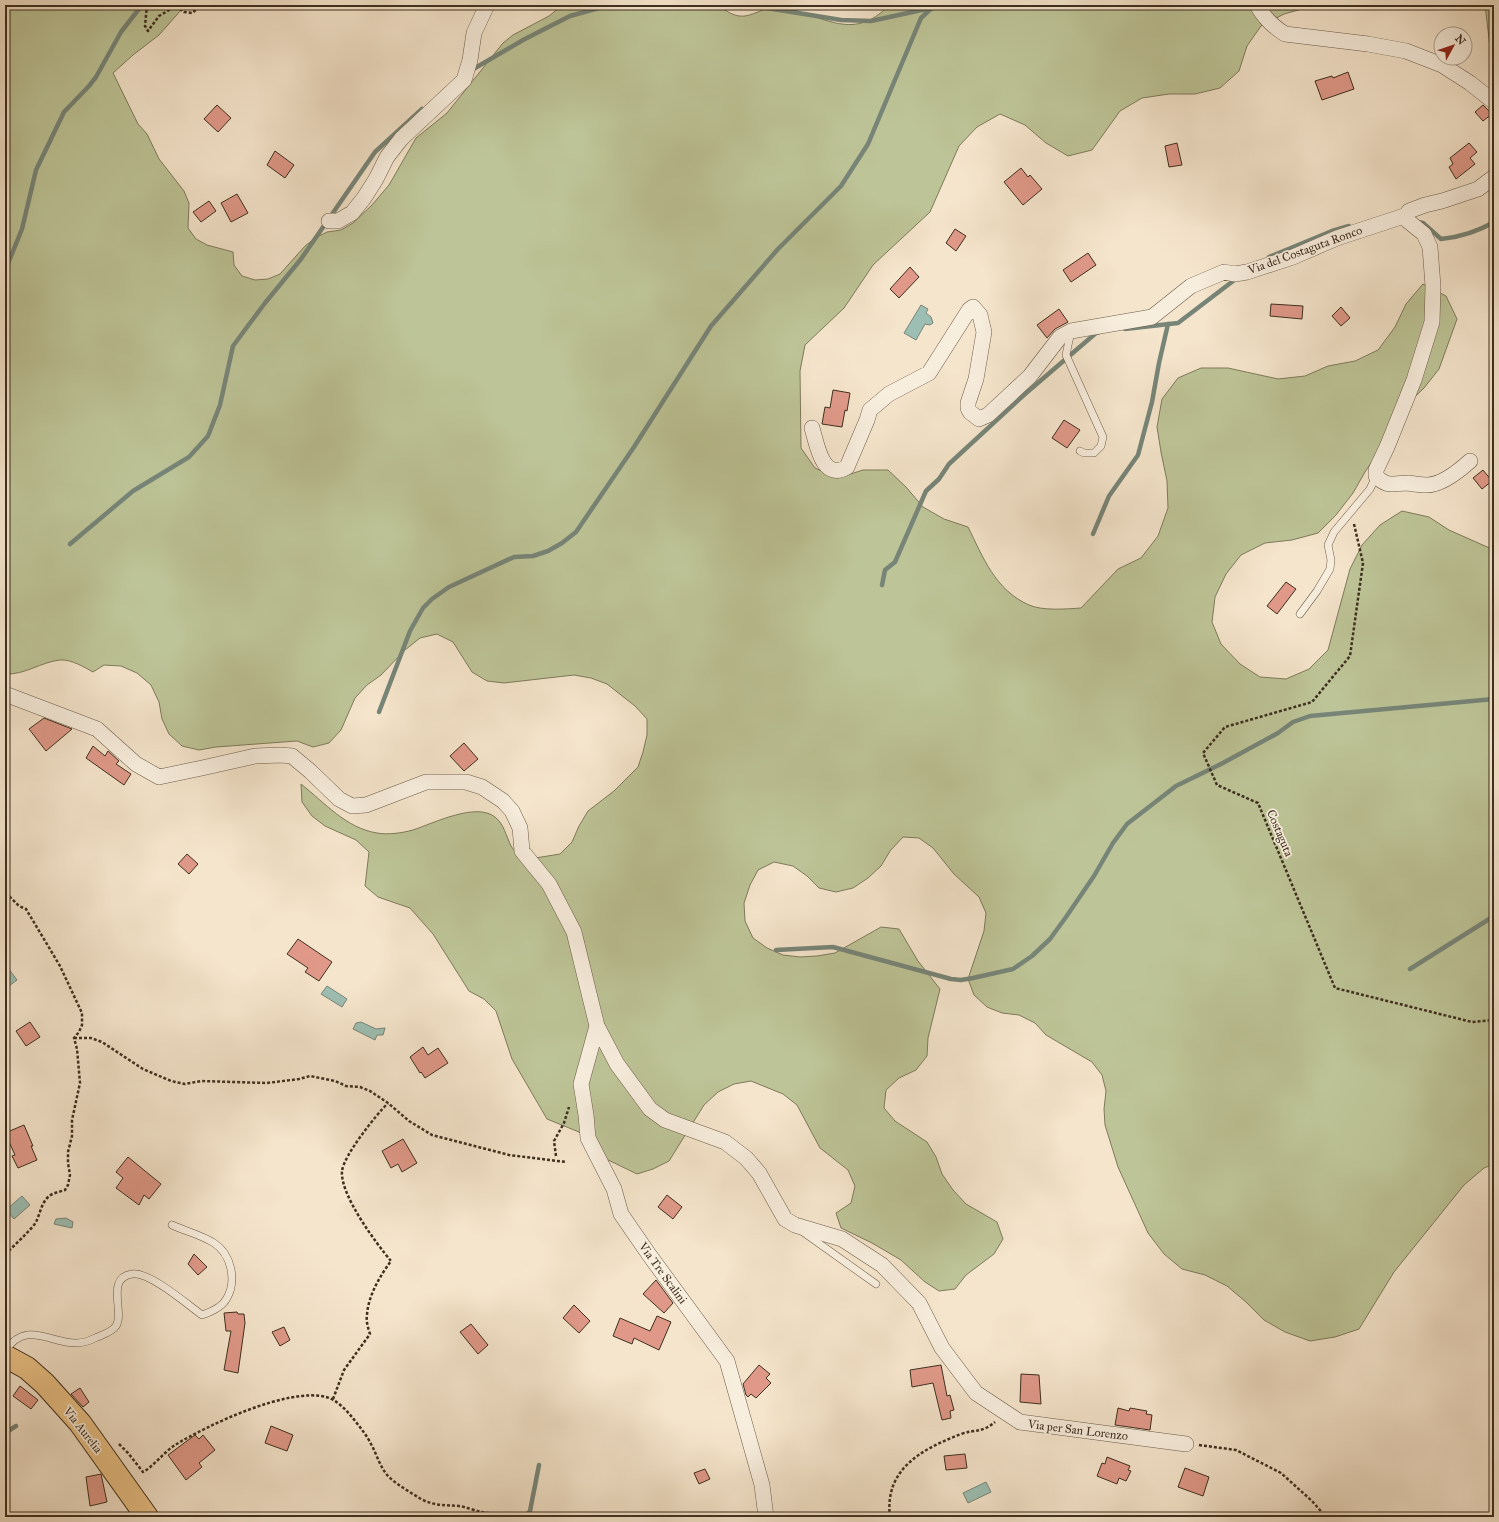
<svg xmlns="http://www.w3.org/2000/svg" width="1499" height="1522" viewBox="0 0 1499 1522" font-family="'IM FELL Great Primer',serif">
	<style>
		.green { fill: #bdc497; stroke: #7e7a5b }
		.water { fill: #9dbfb3; stroke: #778578 }
		.lines { fill: none; stroke-linecap: round; stroke-linejoin: round }
		.stream { stroke: #778578; stroke-width: 4.5 }
		.building { fill: #e09989; stroke: #3e2f1f }
		.lane-casing { stroke: #6c5c4a; stroke-width: 8 }
		.street-casing { stroke: #6c5c4a; stroke-width: 16 }
		.primary-casing { stroke: #3e2f1f; stroke-width: 24 }
		.path { stroke: #3e2f1f; stroke-width: 2.5; stroke-dasharray: 3 2; stroke-linecap: butt }
		.lane { stroke: #f8eede; stroke-width: 7 }
		.street { stroke: #f8eede; stroke-width: 15 }
		.primary { stroke: #eac286; stroke-width: 22 }
		.labels { text-anchor: middle; stroke-width: 3.5; stroke-linejoin: round; paint-order: stroke }
		.street-label { font-size: 12px; fill: #3e2f1f; stroke: #f8eede }
	</style>
	<rect width="100%" height="100%" fill="#f5e5cc"/>
	<filter id="stains"><feTurbulence type="fractalNoise" baseFrequency=".005" numOctaves="4"/><feColorMatrix values="0 0 0 0 .2 0 0 0 0 .09 0 0 0 0 .02 0 0 0 .5 -.17"/></filter>
	<radialGradient id="worn" r=".72"><stop offset=".6" stop-color="#630" stop-opacity="0"/><stop offset="1" stop-color="#630" stop-opacity=".3"/></radialGradient>
	<path class="green" d="M5,5H188L182,9L159,35L133,55L113,73L138,124L147,134L159,159L184,191L189,203L188,228L196,239L207,245L233,252L234,265L242,276L255,280L268,279L280,274L305,246L315,238L327,232L341,230L353,223L372,205L389,185L416,138L447,113L503,43L513,35L549,16L559,8L575,5H717C724,9 731,15 739,16C752,18 764,6 778,7C820,12 852,45 889,5H1316L1284,14L1261,26L1247,46L1239,71L1220,88L1195,94H1169L1142,98L1120,111L1092,150L1068,156L1046,143L1025,125L1000,114L977,127L959,146L930,212L873,265L844,308L805,345L800,371L801,448L815,468L838,478L863,470H888L906,487L923,507L944,519L968,527C983,557 995,590 1029,605C1042,611 1067,609 1081,608L1118,569L1141,558L1158,536L1168,508L1167,481L1161,452L1157,427L1162,399L1178,378L1201,368H1228L1278,379L1305,376L1328,366L1355,361L1378,350L1395,327L1406,304L1423,284L1446,296L1457,319L1439,369L1424,388L1405,406L1393,430L1365,472L1353,493L1336,515L1318,533L1292,540L1265,543L1241,555L1226,574L1215,597L1212,622L1221,644L1240,664L1260,677L1286,679L1309,669L1328,650L1350,569L1362,545L1380,525L1402,511L1429,517L1449,530L1494,550V1164L1484,1168L1464,1185L1394,1272L1359,1329L1335,1337L1310,1341L1285,1332L1264,1320L1246,1302L1227,1286L1205,1275L1182,1269L1164,1254L1148,1233L1118,1167L1105,1125L1104,1109L1106,1091L1102,1075L1092,1062L1046,1035L1035,1023L1019,1015L1002,1013L987,1007L974,995L968,979L984,931L986,913L979,897L954,874L933,848L919,838L903,837L890,851L881,866L868,878L853,888L836,892L819,888L807,876L793,866L774,862L758,870L750,885L744,903L745,921L753,938L767,948L783,955L800,957L817,956L835,953L881,927L899,929L918,961L940,989L928,1038L927,1056L916,1070L899,1078L886,1090L884,1108L895,1121L927,1142L936,1157L942,1174L953,1190L966,1204L997,1222L1003,1239L994,1254L966,1275L955,1289L939,1291L925,1282L901,1260L872,1243L841,1228L836,1213L851,1203L855,1186L848,1170L820,1148L797,1105L783,1094L751,1081L734,1084L718,1092L704,1105L669,1161L653,1169L637,1174L602,1157L592,1144L579,1132L547,1119L512,1059L496,1011L484,999L469,991L433,934L410,908L378,897L365,886L369,852L356,840L325,826L312,816L302,802L301,784C325,803 346,828 377,833C388,835 402,833 413,830C434,823 476,802 495,817C504,824 506,836 511,846C514,851 519,856 523,860L560,854L572,842L579,826L588,811L614,791L638,767L643,752L647,735V719L635,706L607,684L591,678L574,675L504,683L487,681L472,672L453,642L437,634L420,638L405,650L381,675L367,685L355,698L341,730L329,743L313,747L297,741L216,747L199,750L182,746L169,734L162,719L159,702L151,685L137,673L121,666L104,665L93,672C84,667 71,659 60,660C41,662 25,675 5,674Z
		M1485,5H1494V58L1490,47Z"/>
	<path class="water" d="M921,305L928,309L926,313L931,317L933,323L930,325L925,324L916,340L904,333Z
		M5,964L17,980L9,986L5,982Z
		M327,986L347,999L342,1007L321,994Z
		M361,1022L376,1029L385,1028L383,1035H377L375,1040L353,1029L356,1023Z
		M22,1196L30,1205L14,1219L6,1210Z
		M66,1218L73,1222L72,1228L54,1224L56,1219Z
		M986,1482L991,1492L968,1503L963,1493Z"/>
	<g class="lines">
		<path class="stream" d="M749,5L841,20L871,21L931,8
			M470,71L523,40L570,16L610,5
			M1416,222L1423,223L1441,239C1461,237 1477,232 1494,222
			M1269,257L1332,231L1349,226
			M5,271L22,229L36,170L64,112L89,86L96,77L121,32L142,5
			M1125,329L1178,323L1237,278
			M1093,534L1109,496L1138,455L1152,402L1159,363L1168,324
			M70,544L133,491L189,457L208,436L220,405L233,346L265,303L301,259L375,152L422,109
			M882,585L885,570L895,562L926,491L939,479L949,464L1025,394L1096,333L1099,332
			M379,712L410,631L423,608L432,599L449,587L514,557L533,556L548,551L562,543L576,532L634,447L711,326L778,249L841,186L868,144L921,18L935,5
			M776,950L833,947L951,979L961,980L973,978L1013,969L1032,956L1050,939L1066,917L1094,876L1113,843L1127,824L1176,786L1221,764L1278,733L1293,722L1310,716L1494,699
			M1410,969L1494,916
			M5,1433L16,1426
			M525,1517L530,1511L539,1465"/>
	</g>
	<path class="building" d="M1348,72L1354,89L1322,100L1315,81L1332,76L1333,78Z
		M217,105L231,118L218,132L204,119Z
		M1483,105L1492,114L1483,121L1475,112Z
		M1177,143L1182,165L1169,167L1165,146Z
		M1469,143L1477,152L1470,158L1475,164L1456,179L1449,167L1453,164L1450,158Z
		M275,151L294,165L285,178L267,165Z
		M1021,168L1028,177L1030,175L1042,189L1023,205L1004,182Z
		M237,194L248,213L231,222L221,203Z
		M209,201L216,211L201,222L193,212Z
		M955,229L966,236L956,251L946,243Z
		M1088,253L1096,265L1071,282L1063,270Z
		M910,267L919,277L899,298L890,289Z
		M1271,304L1303,306L1302,319L1270,316Z
		M1341,307L1350,318L1341,326L1332,316Z
		M1059,309L1068,322L1055,329L1047,338L1037,325Z
		M833,390L850,393L847,411L845,410L842,427L822,424L825,407L830,408Z
		M1064,420L1080,430L1067,448L1052,438Z
		M1483,470L1492,481L1482,489L1473,478Z
		M1286,582L1296,589L1277,614L1267,606Z
		M44,718L72,729L46,751L29,729Z
		M464,743L478,759L464,771L450,756Z
		M93,746L105,756L108,751L119,761L116,764L131,774L124,785L86,758Z
		M187,854L198,864L189,874L178,864Z
		M298,939L332,962L319,981L305,972L308,968L287,954Z
		M30,1022L40,1037L26,1046L16,1031Z
		M423,1047L428,1055L438,1048L448,1063L425,1078L421,1072L420,1073L410,1057Z
		M24,1125L33,1146H31L37,1160L18,1168L12,1156L15,1155L5,1133Z
		M403,1139L417,1163L402,1172L398,1164L391,1168L382,1151Z
		M128,1157L161,1184L149,1199L144,1195L139,1205L116,1188L123,1178L116,1172Z
		M667,1195L682,1207L673,1219L658,1207Z
		M194,1254L207,1267L198,1275L188,1264Z
		M656,1280L673,1303L664,1313L643,1294Z
		M574,1305L590,1321L579,1333L563,1318Z
		M237,1312L238,1314H244L245,1323L238,1373L224,1370L231,1331H226L224,1313Z
		M657,1316L671,1322L659,1350L634,1338L632,1344L613,1336L620,1318L650,1331Z
		M471,1324L488,1345L478,1354L460,1332Z
		M284,1327L290,1340L280,1346L272,1332Z
		M759,1365L770,1374L766,1378L771,1383L756,1398L751,1394L748,1397L746,1395L743,1384Z
		M941,1365L947,1396L950,1395L954,1410L950,1411L951,1418L942,1420L933,1383L912,1387L910,1370Z
		M1021,1374L1039,1375L1041,1404L1020,1402Z
		M20,1386L38,1400L31,1409L13,1396Z
		M80,1388L89,1402L83,1407L71,1394Z
		M1118,1408L1129,1411L1130,1408L1147,1411L1146,1414L1152,1415L1150,1430L1115,1425Z
		M271,1426L293,1435L287,1451L265,1443Z
		M195,1435L199,1439L203,1435L215,1450L199,1463L202,1467L186,1480L168,1455Z
		M965,1454L967,1468L946,1470L944,1456Z
		M1107,1457L1130,1466L1128,1470L1131,1471L1126,1481L1119,1478L1117,1484L1097,1476L1102,1463L1105,1464Z
		M1185,1468L1209,1477L1203,1496L1178,1487Z
		M705,1469L710,1479L699,1484L694,1473Z
		M101,1474L107,1502L90,1506L86,1477Z"/>
	<g class="lines">
		<defs>
			<path id="lane" d="M1071,331L1066,355L1103,437L1101,446L1094,453H1084L1080,451
				M1300,614L1317,591L1330,569L1331,560L1328,545L1334,532L1370,489L1376,476
				M803,1232L876,1284
				M5,1351C27,1319 50,1344 77,1343C84,1343 89,1341 95,1338C101,1335 111,1333 116,1326C125,1312 105,1278 132,1274C149,1271 188,1305 202,1315C211,1312 223,1306 227,1298C237,1280 231,1254 214,1243C202,1235 185,1231 172,1225"/>
			<path id="street" d="M1257,5C1264,18 1272,26 1285,34L1368,44L1406,51L1442,65L1470,83L1494,102
				M329,221H338L352,213L364,198L376,179L387,157L401,139L464,80L470,60L474,33L487,5
				M812,428C817,444 822,482 847,467L867,420L870,410L889,394L929,373L969,310L973,307L980,315L984,332L976,379L968,403V408L970,412L979,419L988,415L1030,376L1060,337L1071,331L1152,317L1191,286L1224,272L1235,274L1247,272L1293,257L1337,238L1407,215
				M1470,461C1460,470 1442,485 1427,485C1421,485 1414,484 1408,483C1392,483 1388,488 1376,476V470L1387,447L1414,380L1432,322L1433,286L1430,247L1424,234L1408,221L1405,217L1409,211L1425,205L1442,201L1478,189L1494,177
				M5,694L97,729L136,764L159,777L202,768L255,756L281,755L292,756L310,771L339,799L352,806L366,805L426,782H466L482,787L503,801L512,811L520,828L522,851L549,884L574,932L597,1026L617,1064L650,1109L665,1120L725,1142L746,1158L759,1173L785,1219L795,1225L842,1239L882,1265L919,1303L942,1348L976,1393L1020,1422L1186,1444
				M597,1026L581,1084L586,1115L588,1138L614,1189L621,1214L650,1256L727,1361L762,1485L766,1517"/>
			<path id="primary" d="M5,1356L27,1368L45,1384L80,1423L147,1517"/>
		</defs>
		<use href="#lane" class="lane-casing"/>
		<use href="#street" class="street-casing"/>
		<use href="#primary" class="primary-casing"/>
		<path class="path" d="M147,5L145,26L148,31L159,16L176,6L184,12L192,13L202,5
			M451,5L470,9
			M1354,524L1363,563L1350,656L1312,702L1225,727L1203,753L1217,785L1258,803L1335,988L1472,1022L1494,1020
			M5,895H8L19,906L26,909L60,966L82,1013V1025L79,1032L74,1038L77,1049L80,1083L72,1120V1136L68,1152V1163L70,1175L68,1185L65,1190C59,1192 52,1193 48,1197C40,1205 40,1217 34,1225C25,1236 14,1245 5,1255
			M74,1038H91L102,1042L143,1069L171,1081L185,1084L201,1081L267,1083L299,1079L310,1076L335,1081L346,1086L360,1087L370,1091L388,1103L409,1121L432,1135L509,1155L566,1162
			M556,1156L554,1141L564,1123L569,1107
			M333,1399L344,1370L370,1334C368,1328 366,1321 367,1315C368,1296 380,1276 391,1261C376,1243 340,1195 342,1171C344,1155 376,1115 388,1103
			M119,1444L128,1453L143,1472C154,1466 164,1452 175,1445C208,1425 288,1387 326,1397C337,1400 345,1409 352,1417C359,1426 366,1434 371,1444C377,1455 380,1467 388,1476C397,1485 410,1492 421,1499C434,1506 445,1505 459,1506C467,1507 475,1511 482,1512C493,1514 502,1514 512,1517
			M1199,1445L1236,1450L1281,1473L1312,1501L1326,1517
			M890,1517C884,1469 922,1449 961,1434C976,1429 982,1433 995,1422"/>
		<use href="#lane" class="lane"/>
		<use href="#street" class="street"/>
		<use href="#primary" class="primary"/>
	</g>
	<g class="labels">
		<g class="street-label">
			<text transform="translate(1305 250) rotate(-20)" y="4">Via del Costaguta Ronco</text>
			<text transform="translate(1280 833) rotate(67)" y="4">Costaguta</text>
			<text transform="translate(663 1273) rotate(54)" y="4">Via Tre Scalini</text>
			<text transform="translate(83 1430) rotate(52)" y="4">Via Aurelia</text>
			<text transform="translate(1078 1430) rotate(7)" y="4">Via per San Lorenzo</text>
		</g>
	</g>
	<rect width="1499" height="1522" fill="none" stroke="#f5e5cc" stroke-width="20"/>
	<rect x="6" y="6" width="1487" height="1510" fill="none" stroke="#3e2f1f" stroke-width="2"/>
	<rect x="10" y="10" width="1479" height="1502" fill="none" stroke="#3e2f1f"/>
	<g transform="translate(1453 46) rotate(50)"><circle r="19" fill="#f8eede" stroke="#aea292"/>
	<path d="M0-3L7 15L0 10L-7 15Z" fill="#8f2418"/>
	<text y="-6" font-size="11" font-weight="bold" text-anchor="middle" fill="#3e2f1f">N</text>
	</g>
	<rect width="100%" height="100%" filter="url(#stains)"/>
	<rect width="100%" height="100%" fill="url(#worn)"/>
</svg>
